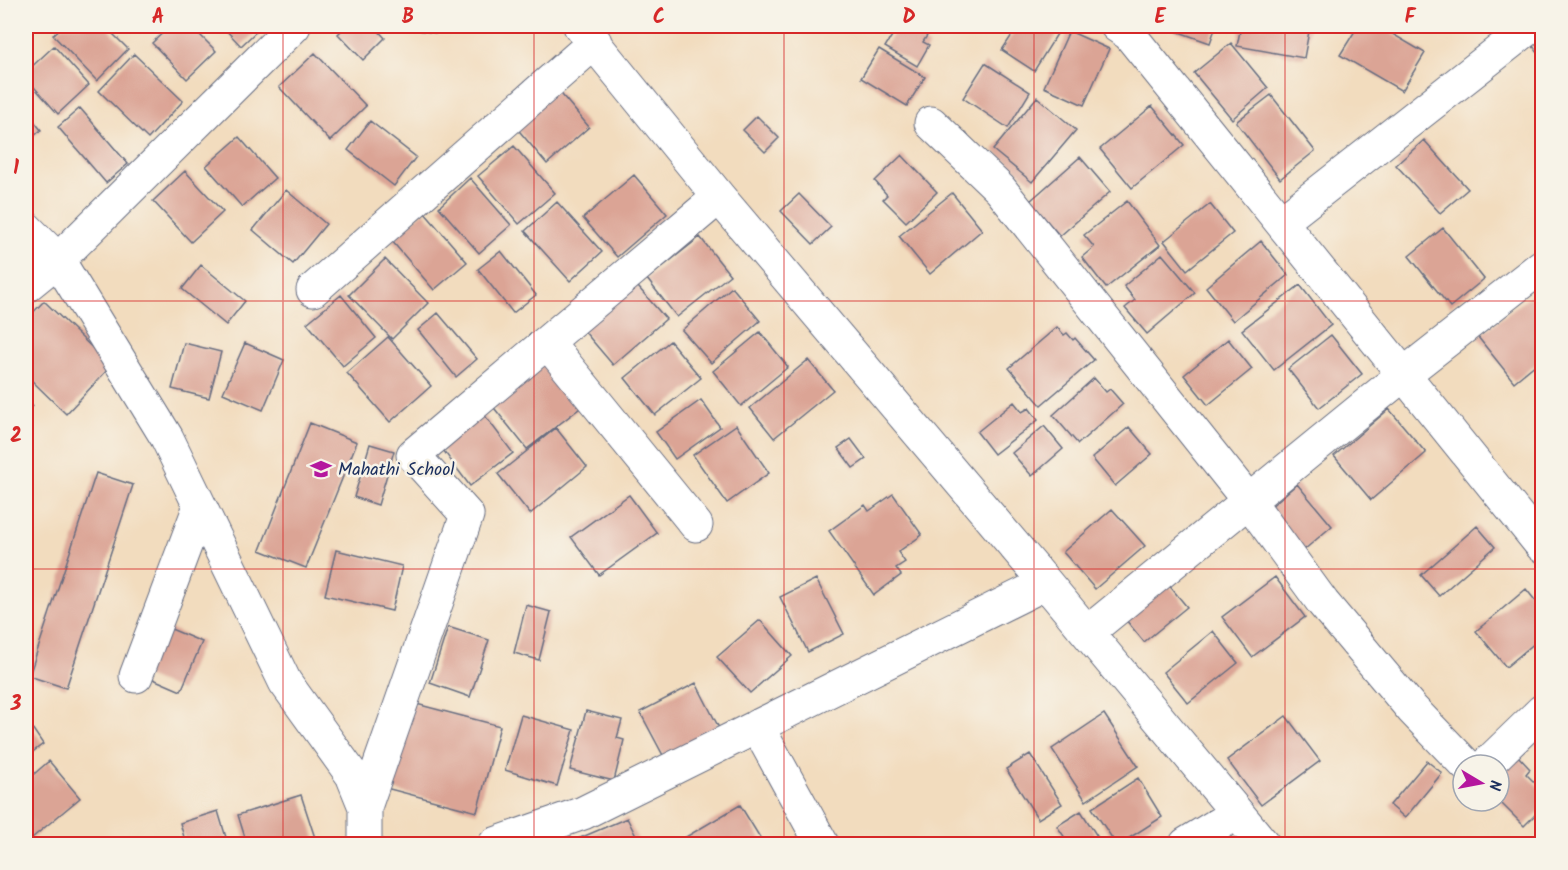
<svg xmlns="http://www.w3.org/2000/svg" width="1568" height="870" viewBox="0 0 1568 870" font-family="Kalam,sans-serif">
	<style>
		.building { fill: #dba495 }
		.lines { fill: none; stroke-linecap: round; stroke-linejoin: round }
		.street-casing { stroke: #666c80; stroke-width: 35 }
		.street { stroke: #fff; stroke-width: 33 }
		.grid { fill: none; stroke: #d62828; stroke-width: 1.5; stroke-opacity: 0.55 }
		.labels { text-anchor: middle; stroke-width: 5; stroke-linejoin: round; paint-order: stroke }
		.poi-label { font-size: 18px; fill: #1b2f5e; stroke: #f7f3e8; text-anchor: start }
		.neatline { fill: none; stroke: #d62828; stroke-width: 2 }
		.grid-label { font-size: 20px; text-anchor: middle; font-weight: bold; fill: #d62828 }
	</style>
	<rect width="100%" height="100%" fill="#f7f3e8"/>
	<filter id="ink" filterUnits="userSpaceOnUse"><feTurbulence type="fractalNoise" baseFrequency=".0167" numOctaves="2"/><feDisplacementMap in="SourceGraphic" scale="12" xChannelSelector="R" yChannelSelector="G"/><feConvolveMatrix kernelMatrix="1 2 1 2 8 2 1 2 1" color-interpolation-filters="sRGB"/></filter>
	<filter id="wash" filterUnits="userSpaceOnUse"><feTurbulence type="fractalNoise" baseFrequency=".008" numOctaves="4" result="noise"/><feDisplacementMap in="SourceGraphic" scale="24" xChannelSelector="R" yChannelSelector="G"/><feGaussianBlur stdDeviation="1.35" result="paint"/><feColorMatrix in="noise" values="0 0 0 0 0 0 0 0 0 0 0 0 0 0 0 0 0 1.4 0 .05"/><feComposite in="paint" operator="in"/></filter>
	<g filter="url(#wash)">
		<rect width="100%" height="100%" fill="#f2dcbe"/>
		<g id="blocks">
			<path class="building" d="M63,26H105L128,49L97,81L53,35Z
				M170,26H191L216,51L187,79L152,43Z
				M222,26H262L241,46Z
				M346,26H374L385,38L363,60L338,34Z
				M898,26H933L923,42L929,45L917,66L885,47Z
				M1018,26H1062L1034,71L1002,50Z
				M1162,26H1216L1210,43Z
				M1241,26H1310L1304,58L1237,46Z
				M1358,26H1379L1425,53L1402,91L1340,55Z
				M401,27V26H437L435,33Z
				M1069,31L1109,49L1084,105L1044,87Z
				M1542,36V58L1532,45Z
				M1231,43L1268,88L1232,119L1194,73Z
				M54,46L89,85L58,114L26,78V72Z
				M879,49L925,77L907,106L861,78Z
				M315,53L366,106L330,141L279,87Z
				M134,54L183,101L148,139L99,91Z
				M985,63L1030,92L1008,128L963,98Z
				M557,89L589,127L547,164L515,126Z
				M1271,95L1315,151L1280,179L1236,122Z
				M1037,97L1076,130L1032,182L993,150Z
				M1152,106L1184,145L1132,188L1100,149Z
				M80,108L128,164L106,183L58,127Z
				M26,111L41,130L26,143Z
				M757,116L779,138L765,152L743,130Z
				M370,121L416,157L394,186L348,150Z
				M239,137L275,178L242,207L206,166Z
				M1424,140L1468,189L1440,213L1396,165Z
				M514,146L555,193L519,224L478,176Z
				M902,155L937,192L906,222L883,199L887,195L875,181Z
				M1080,157L1110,192L1060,236L1030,201Z
				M185,171L223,212L191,242L153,201Z
				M634,175L667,214L617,257L583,218Z
				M470,178L511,225L479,253L439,207Z
				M286,190L326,224L293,264L253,230Z
				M952,193L982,230L930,274L899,236Z
				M799,194L831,227L813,244L781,211Z
				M1127,201L1160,245L1106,288L1082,257L1094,247L1084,235Z
				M557,202L602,252L570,281L525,231Z
				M1210,204L1233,233L1187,270L1164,241Z
				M424,212L467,262L434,290L391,240Z
				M1443,228L1484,279L1450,307L1409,256Z
				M700,237L730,275L677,317L647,279Z
				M1261,241L1288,275L1233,321L1206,287Z
				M501,251L536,295L513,313L478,269Z
				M1162,254L1195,293L1147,334L1125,308L1135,300L1124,286Z
				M385,259L428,303L392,339L349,295Z
				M201,265L245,301L226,325L182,289Z
				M632,280L666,319L613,365L579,325Z
				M1300,285L1331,325L1274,370L1242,330Z
				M732,287L760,321L711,363L682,330Z
				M1537,290L1542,296V359L1514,382L1478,337Z
				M341,295L376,338L343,366L307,323Z
				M44,301L111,366L66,414L26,375V320Z
				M438,313L477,359L456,377L418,330Z
				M1057,327L1064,335L1067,333L1073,340L1075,338L1094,360L1041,405L1009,368Z
				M760,332L788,367L741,406L713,371Z
				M1331,335L1362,374L1319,408L1288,369Z
				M388,337L431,386L390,422L347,373Z
				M1228,339L1252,369L1208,405L1184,375Z
				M670,341L701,378L655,415L625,378Z
				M184,343L221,352L209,398L172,389Z
				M245,343L284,360L263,410L223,393Z
				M808,360L833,390L774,438L750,408Z
				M544,362L580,408L527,449L491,404Z
				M1094,378L1106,392L1110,389L1123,404L1078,444L1053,415Z
				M26,398L33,406L26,413Z
				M701,400L720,427L675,459L656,432Z
				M1014,402L1022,412L1029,408L1038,420L994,454L977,432Z
				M1389,409L1426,453L1371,500L1334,456Z
				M483,413L513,453L470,486L440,446Z
				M310,423L357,442L306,568L260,550Z
				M736,425L769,473L727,503L693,455Z
				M1044,426L1063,449L1032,476L1012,453Z
				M1129,427L1152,454L1115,486L1092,458Z
				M556,428L587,467L530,514L498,474Z
				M851,439L866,459L853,468L838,448Z
				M370,444L394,451L378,505L354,497Z
				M96,473L133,485L66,688L29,676Z
				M1297,484L1332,526L1304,550L1269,508Z
				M893,494L922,535L898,552L905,562L896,568L901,575L874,595L829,531L865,505L869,511Z
				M629,495L657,533L599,575L571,537Z
				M1112,509L1145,546L1095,589L1063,552Z
				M1477,526L1495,547L1439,596L1421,575Z
				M336,550L402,566L392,611L325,595Z
				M1275,577L1305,617L1252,657L1222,617Z
				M816,579L844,634L808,652L780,597Z
				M1168,584L1187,607L1144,642L1126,620Z
				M1526,589L1542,609V637L1506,667L1476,631Z
				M526,605L551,612L539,660L514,653Z
				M760,620L792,656L750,693L717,657Z
				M164,626L202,642L181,691L144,675Z
				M448,627L489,640L470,697L430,683Z
				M1213,631L1238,663L1188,703L1163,672Z
				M696,683L720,730L665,759L640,712Z
				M405,701L500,726L477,812L382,787Z
				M586,711L622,720L617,738L624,740L614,781L570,770Z
				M1104,714L1138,766L1086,801L1052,749Z
				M521,715L574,730L557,786L505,770Z
				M1286,716L1320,761L1261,805L1227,760Z
				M26,719L43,744L26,757Z
				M1030,754L1062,804L1038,819L1006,769Z
				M1517,755L1530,769L1526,774L1542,790V808L1524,826L1499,801V773Z
				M49,761L80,798L26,843V781Z
				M1427,761L1442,773L1405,818L1390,805Z
				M1138,778L1162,817L1120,844H1116L1092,808Z
				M301,795L317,844H247L238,815Z
				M740,805L764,844H674Z
				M218,811L228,844H186L180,823Z
				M1081,811L1102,844H1069L1057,826Z
				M627,818L640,844H566Z
				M80,839L84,844H71Z"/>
		</g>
	</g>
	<g filter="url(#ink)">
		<use href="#blocks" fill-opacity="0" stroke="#666c80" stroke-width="1.5"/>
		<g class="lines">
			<defs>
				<path id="street" d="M580,26L719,197L1046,583L1263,844
					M1117,26L1129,34L1542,546
					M931,123L1000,189L1248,500L1323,603L1412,709L1466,765
					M1281,222L1531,26
					M26,228L58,260L167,438L285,682L352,775L365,807V844
					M26,286L58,260L294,26
					M313,290L595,42
					M547,342L696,525
					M1088,632L1404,374L1542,266
					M136,676L200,506
					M757,726L822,844
					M1486,765L1542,711
					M365,807L467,515L413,455L719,197
					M495,844L583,813L1046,583
					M1186,844L1237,813"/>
			</defs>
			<use href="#street" class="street-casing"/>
			<use href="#street" class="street"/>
		</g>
	</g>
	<path class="grid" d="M283,26V844M534,26V844M784,26V844M1034,26V844M1285,26V844M26,301H1542M26,569H1542"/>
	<defs>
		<symbol id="school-bare" viewBox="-9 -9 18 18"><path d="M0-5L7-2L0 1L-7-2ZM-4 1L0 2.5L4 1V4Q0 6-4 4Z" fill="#b5179e" stroke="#f7f3e8" stroke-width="2.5" paint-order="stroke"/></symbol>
	</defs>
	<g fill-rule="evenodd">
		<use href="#school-bare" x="306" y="454" width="30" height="30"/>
	</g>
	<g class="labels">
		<g class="poi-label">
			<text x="338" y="475">Mahathi School</text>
		</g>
	</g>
	<rect width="1568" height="870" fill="none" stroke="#f7f3e8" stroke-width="66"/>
	<g transform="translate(1481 783) rotate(100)"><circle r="28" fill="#f7f3e8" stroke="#9fa5b1" stroke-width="1.5"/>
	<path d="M0-4.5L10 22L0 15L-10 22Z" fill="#b5179e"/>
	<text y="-9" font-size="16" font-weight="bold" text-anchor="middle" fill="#1b2f5e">N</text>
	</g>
	<rect x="33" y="33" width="1502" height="804" class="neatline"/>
	<g class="grid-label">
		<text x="158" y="23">A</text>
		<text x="408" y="23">B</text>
		<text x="659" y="23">C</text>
		<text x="909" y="23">D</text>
		<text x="1160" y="23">E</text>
		<text x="1410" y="23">F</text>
		<text x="16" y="174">1</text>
		<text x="16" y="442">2</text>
		<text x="16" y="710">3</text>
	</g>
</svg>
